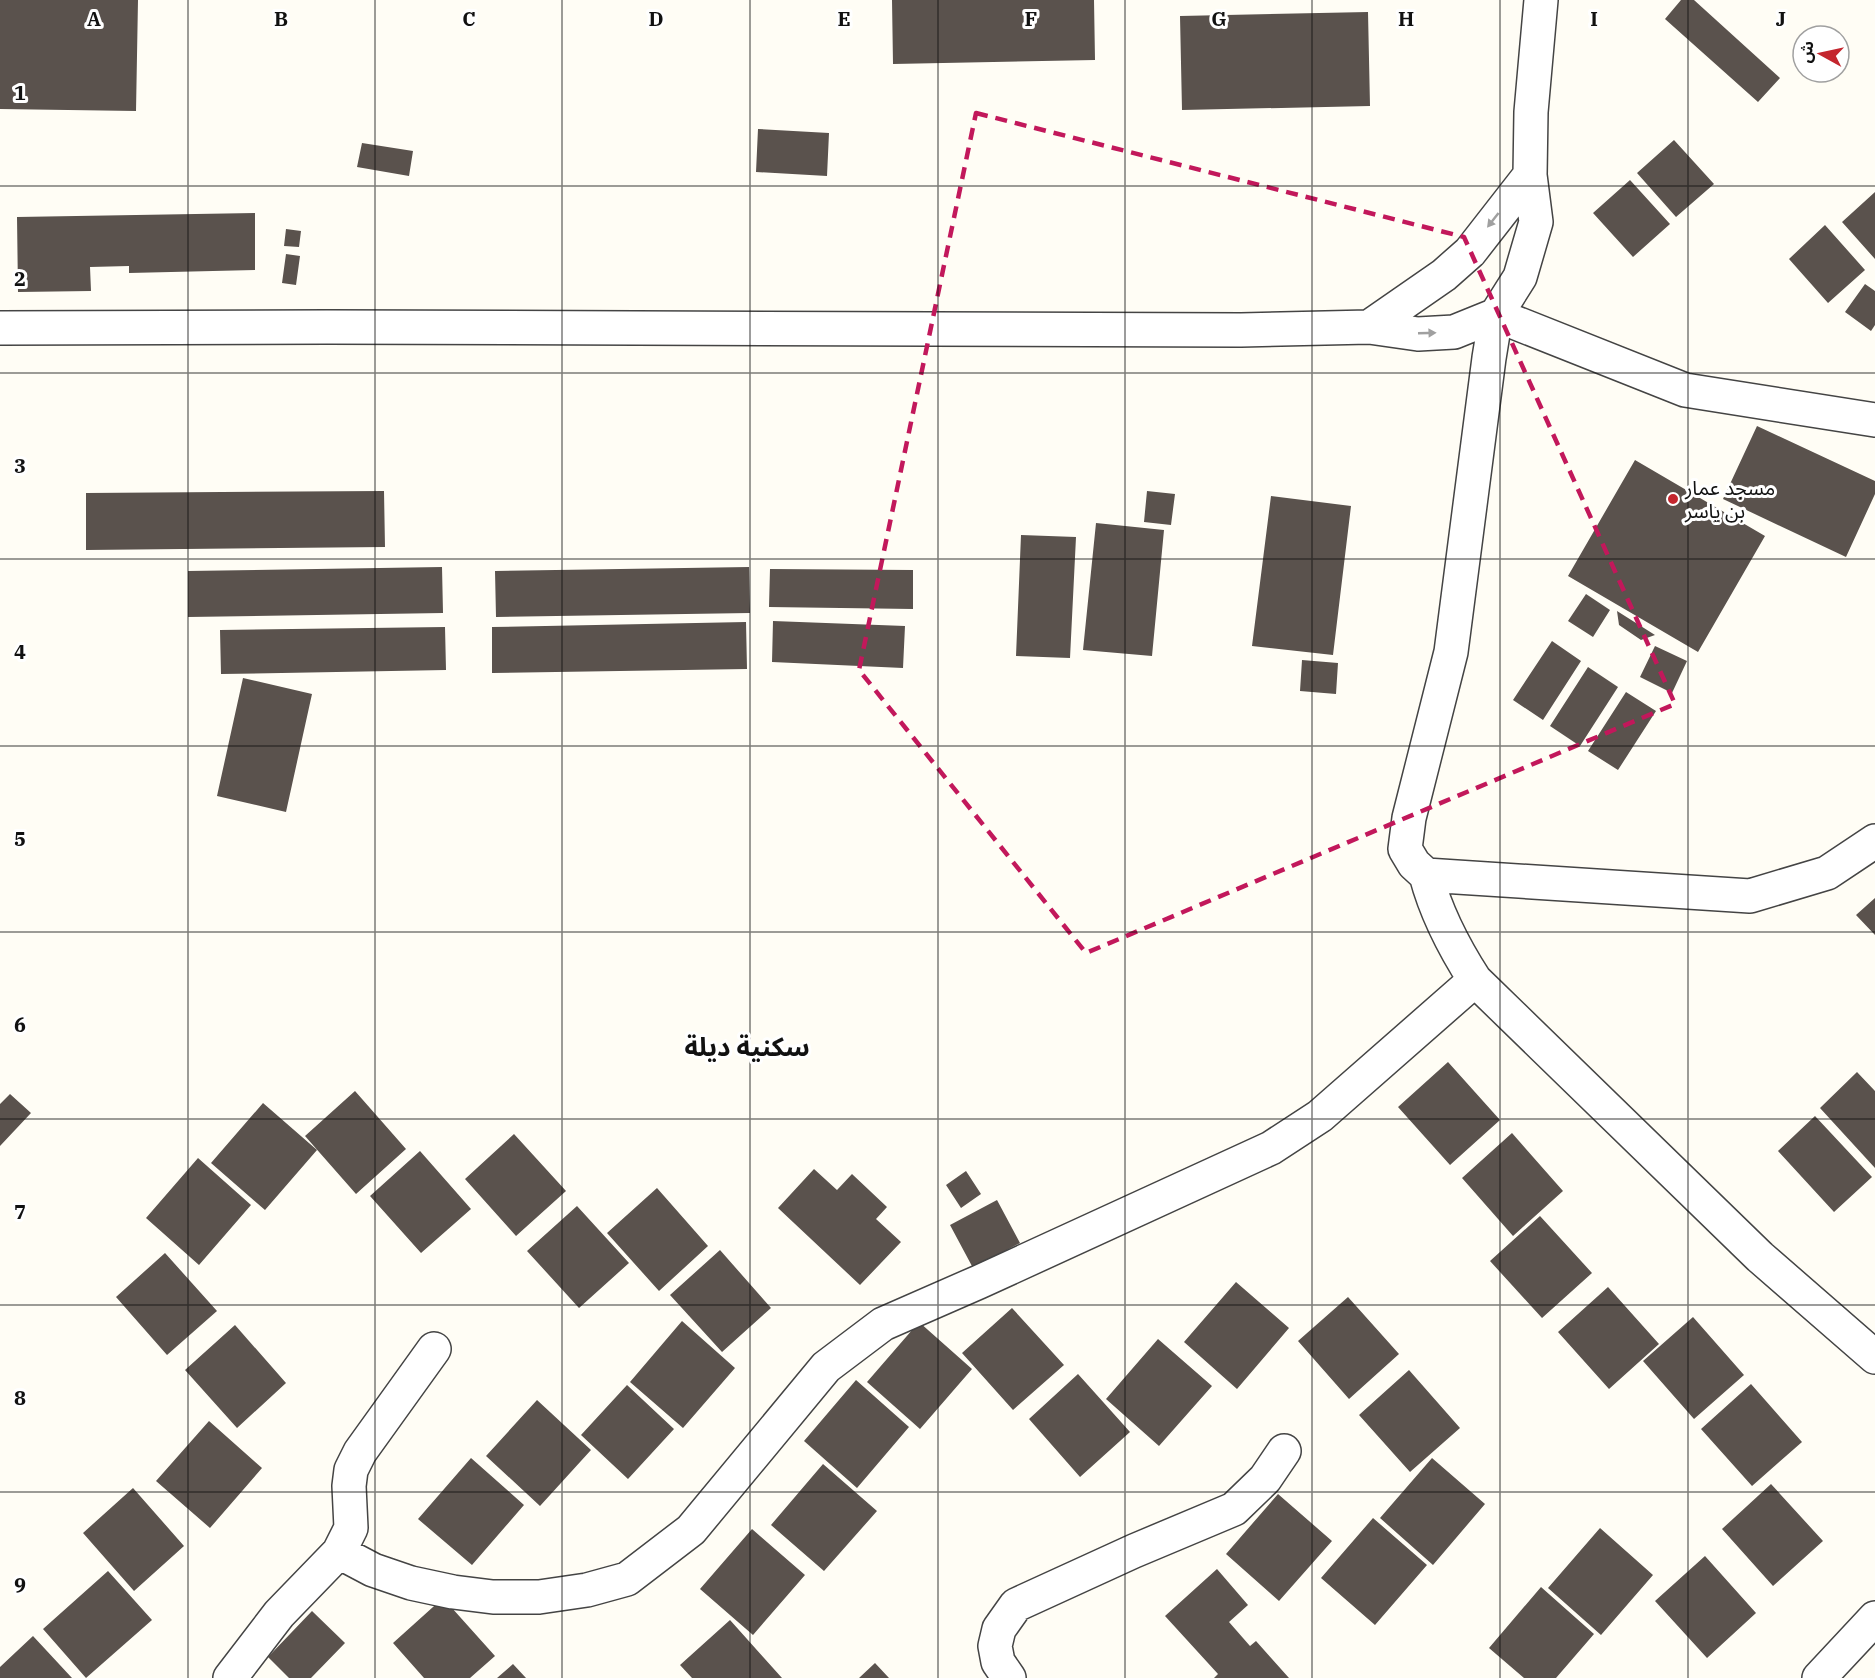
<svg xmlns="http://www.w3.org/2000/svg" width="1875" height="1678" viewBox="0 0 1875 1678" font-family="'IBM Plex Serif','Noto Sans Arabic',serif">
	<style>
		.building { fill: #5a524d }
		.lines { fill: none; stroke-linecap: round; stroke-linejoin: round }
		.minor-casing { stroke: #444; stroke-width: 36 }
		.minor { stroke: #fff; stroke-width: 33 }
		.oneway { fill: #a0a0a0 }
		.marked { fill: none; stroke: #c2185b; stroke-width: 4.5; stroke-dasharray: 12 8; stroke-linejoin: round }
		.grid { fill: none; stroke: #111; stroke-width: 1.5; stroke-opacity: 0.55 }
		.poi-dot { fill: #c4262e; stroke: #fff; stroke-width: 2 }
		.labels { text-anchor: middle; stroke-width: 6; stroke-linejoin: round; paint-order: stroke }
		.poi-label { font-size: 20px; fill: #111; stroke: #fff; text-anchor: start }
		.district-label { font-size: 26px; font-weight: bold; fill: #111; stroke: #fff }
		.grid-label { font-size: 20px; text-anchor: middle; font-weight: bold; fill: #111; stroke: #fff; stroke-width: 6; stroke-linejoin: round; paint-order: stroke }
	</style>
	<rect width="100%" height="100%" fill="#fffdf5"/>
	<path class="building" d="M0,0H138L136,111L0,109Z
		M892,0H1094L1095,60L893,64Z
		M1681,0H1694L1780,78L1758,102L1665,19Z
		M1368,12L1370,106L1182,110L1180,16Z
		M758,129L829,133L827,176L756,172Z
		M1674,140L1714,184L1676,217L1637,173Z
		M362,143L413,151L409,176L357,167Z
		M1630,180L1670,224L1633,257L1593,213Z
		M1875,192V259L1842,222Z
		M255,213V270L129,273V266L90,267L91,291L18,292L17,217Z
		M1825,225L1865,270L1828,303L1789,259Z
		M286,229L301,231L299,247L284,246Z
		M286,254L300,256L296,285L282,283Z
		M1865,284L1875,291V325L1871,331L1845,312Z
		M1757,426L1875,481V494L1846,557L1723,499Z
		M1635,460L1765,536L1698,652L1568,576Z
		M384,491L385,547L86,550V493Z
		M1147,491L1175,494L1171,525L1144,522Z
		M1271,496L1351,506L1333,655L1252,646Z
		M1096,523L1164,530L1152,656L1083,650Z
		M1021,535L1076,537L1070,658L1016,656Z
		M442,567L443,613L188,617V571Z
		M749,567L750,613L496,617L495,571Z
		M770,569L913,570V609L769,607Z
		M1586,594L1610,610L1593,637L1568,621Z
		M1617,611L1655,635L1641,640L1619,625Z
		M773,621L905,626L903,668L772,662Z
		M746,622L747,669L492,673V627Z
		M445,627L446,670L221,674L220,630Z
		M1552,641L1581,661L1543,720L1513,700Z
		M1655,646L1687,661L1672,693L1640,677Z
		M1302,660L1338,663L1336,694L1300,691Z
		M1588,667L1618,687L1580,746L1550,726Z
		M243,678L312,694L286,812L217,796Z
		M1626,692L1656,711L1618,770L1588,751Z
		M1875,898V935L1856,915Z
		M1448,1062L1500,1120L1450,1165L1398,1107Z
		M1857,1072L1875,1091V1168L1820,1108Z
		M355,1091L406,1149L356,1194L305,1136Z
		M10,1094L31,1113L0,1146V1104Z
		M263,1103L317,1150L265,1210L211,1163Z
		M1815,1116L1872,1177L1834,1212L1778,1151Z
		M1512,1133L1563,1191L1513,1236L1462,1178Z
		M514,1134L566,1191L516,1236L465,1179Z
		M420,1151L471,1209L421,1253L370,1196Z
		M198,1158L251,1205L199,1265L146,1218Z
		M814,1169L837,1190L852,1174L887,1207L876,1219L901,1242L860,1285L778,1208Z
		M966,1171L981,1194L961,1208L946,1185Z
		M657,1188L708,1246L659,1291L607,1233Z
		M997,1200L1020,1243L973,1268L950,1225Z
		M577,1206L629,1263L579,1308L527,1251Z
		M1540,1216L1592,1273L1542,1318L1490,1261Z
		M720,1250L771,1308L722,1352L670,1295Z
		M165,1253L217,1311L167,1355L116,1297Z
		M1236,1282L1289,1328L1237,1389L1184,1342Z
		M1608,1287L1659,1344L1609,1389L1558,1332Z
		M1348,1297L1399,1354L1349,1399L1298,1341Z
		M1012,1308L1064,1365L1013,1410L962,1353Z
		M1693,1317L1744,1375L1694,1419L1643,1361Z
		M682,1321L735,1368L683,1428L630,1382Z
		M919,1322L972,1369L920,1429L867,1382Z
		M235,1325L286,1383L237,1428L185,1370Z
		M1158,1339L1212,1386L1159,1446L1106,1399Z
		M1409,1370L1460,1428L1410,1472L1359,1415Z
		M1078,1374L1130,1432L1080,1477L1029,1419Z
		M856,1380L909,1427L857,1488L804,1441Z
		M1751,1384L1802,1442L1752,1486L1701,1429Z
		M627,1385L674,1429L628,1479L581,1435Z
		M537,1400L591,1450L540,1506L486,1456Z
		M209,1421L262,1468L210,1528L156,1481Z
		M471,1458L524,1505L472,1565L418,1519Z
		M1432,1458L1485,1504L1433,1565L1380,1518Z
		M823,1464L877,1511L824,1571L771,1525Z
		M1771,1484L1823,1541L1773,1586L1722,1529Z
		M133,1488L184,1546L134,1591L83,1533Z
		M1278,1494L1332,1541L1279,1601L1226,1554Z
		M1373,1518L1427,1565L1375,1625L1321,1578Z
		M1600,1528L1653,1575L1601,1635L1548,1588Z
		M752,1529L805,1575L753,1635L700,1589Z
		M1705,1556L1756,1613L1707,1658L1655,1601Z
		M1217,1569L1248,1605L1229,1622L1250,1646L1256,1641L1289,1678H1214L1218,1674L1165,1616Z
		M108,1571L152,1620L86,1678L43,1629Z
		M1541,1587L1594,1634L1556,1678H1524L1489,1648Z
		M443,1598L495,1656L470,1678H424L393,1643Z
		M312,1611L345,1643L311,1678H289L268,1657Z
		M730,1620L782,1678H692L680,1665Z
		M33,1636L72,1678H0V1667Z
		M875,1663L889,1678H859Z
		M513,1664L526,1678H497Z"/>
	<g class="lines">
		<defs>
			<path id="minor" d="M1541,0L1531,112L1530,175L1536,222L1520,277L1496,315L1489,358L1451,652L1409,818L1405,849L1414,864L1426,875L1750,896L1827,873L1875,841
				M1369,327L1444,275L1470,252L1530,175
				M0,328L327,327L1241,330L1369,327L1418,334L1454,332L1496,315L1685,390L1875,420
				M1426,875C1436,913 1453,946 1475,980L1760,1257L1875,1357
				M339,1552L373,1570L411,1583L453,1592L493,1597H539L587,1590L627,1579L691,1530L826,1367L883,1324L979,1282L1271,1148L1320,1116L1475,980
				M230,1678L279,1614L339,1552L351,1528L349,1486L351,1470L360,1452L434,1349
				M1009,1678L998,1662L995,1646L999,1629L1016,1605L1134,1551L1234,1509L1265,1479L1284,1451
				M1819,1678L1875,1618"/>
		</defs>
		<use href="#minor" class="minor-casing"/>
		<use href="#minor" class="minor"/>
	</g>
	<defs><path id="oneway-solid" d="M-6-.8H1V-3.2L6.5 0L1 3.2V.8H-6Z" transform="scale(1.5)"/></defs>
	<g class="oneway">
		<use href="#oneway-solid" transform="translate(1493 220) rotate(128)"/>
		<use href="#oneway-solid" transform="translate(1427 333) rotate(-2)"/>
	</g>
	<path class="marked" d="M976,113L1464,237L1675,704L1086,953L859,670Z"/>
	<path class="grid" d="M188,0V1678M375,0V1678M562,0V1678M750,0V1678M938,0V1678M1125,0V1678M1312,0V1678M1500,0V1678M1688,0V1678M0,186H1875M0,373H1875M0,559H1875M0,746H1875M0,932H1875M0,1119H1875M0,1305H1875M0,1492H1875"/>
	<circle class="poi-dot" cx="1673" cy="499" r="6"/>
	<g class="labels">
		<g class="poi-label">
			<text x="1685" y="495">مسجد عمار<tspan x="1685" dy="23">بن ياسر</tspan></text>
		</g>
		<g class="district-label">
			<text x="747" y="1056">سكنية ديلة</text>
		</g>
	</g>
	<g class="grid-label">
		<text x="94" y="26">A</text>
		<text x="281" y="26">B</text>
		<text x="469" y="26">C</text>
		<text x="656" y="26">D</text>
		<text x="844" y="26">E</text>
		<text x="1031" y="26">F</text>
		<text x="1219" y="26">G</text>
		<text x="1406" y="26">H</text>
		<text x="1594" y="26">I</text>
		<text x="1781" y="26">J</text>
		<text x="20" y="100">1</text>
		<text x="20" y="286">2</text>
		<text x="20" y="473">3</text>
		<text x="20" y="659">4</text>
		<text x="20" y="846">5</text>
		<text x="20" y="1032">6</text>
		<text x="20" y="1219">7</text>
		<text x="20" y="1405">8</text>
		<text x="20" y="1592">9</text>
	</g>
	<g transform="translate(1821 54) rotate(278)"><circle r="28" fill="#ffffff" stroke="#a0a0a0" stroke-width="1.5"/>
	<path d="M0-4.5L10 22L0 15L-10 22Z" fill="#c4262e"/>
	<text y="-9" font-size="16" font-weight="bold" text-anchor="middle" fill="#111111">ش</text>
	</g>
</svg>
